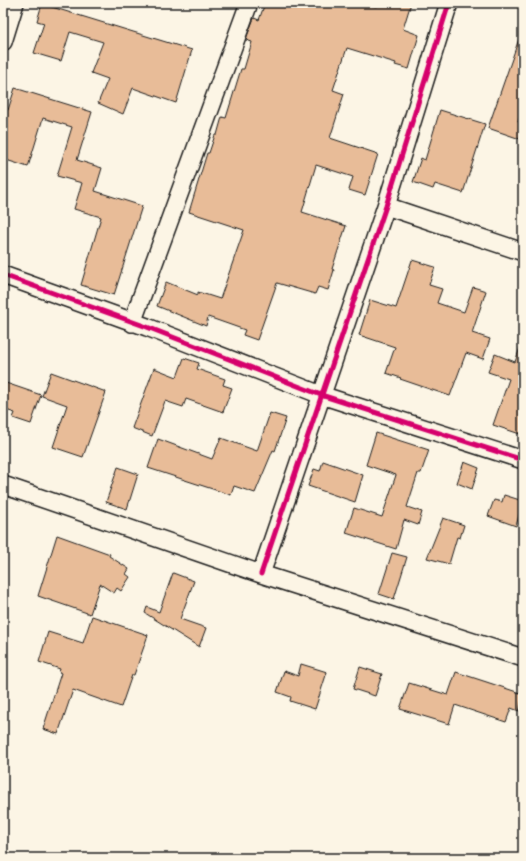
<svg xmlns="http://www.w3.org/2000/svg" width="526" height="861" viewBox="0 0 526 861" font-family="'Comic Neue',sans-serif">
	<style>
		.building { fill: #e8bc98; stroke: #1c1c1c }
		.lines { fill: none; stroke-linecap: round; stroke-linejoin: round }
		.street-casing { stroke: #1c1c1c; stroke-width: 20 }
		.street { stroke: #fcf5e5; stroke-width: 17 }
		.cycleway-casing { stroke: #fcf5e5; stroke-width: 8 }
		.cycleway { stroke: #d6006c; stroke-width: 5 }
	</style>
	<rect width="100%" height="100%" fill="#fcf5e5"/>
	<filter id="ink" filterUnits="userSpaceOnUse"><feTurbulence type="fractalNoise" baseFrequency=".025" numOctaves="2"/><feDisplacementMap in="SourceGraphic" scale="8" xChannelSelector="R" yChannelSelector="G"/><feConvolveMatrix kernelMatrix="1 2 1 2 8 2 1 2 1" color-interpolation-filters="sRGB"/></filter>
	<g filter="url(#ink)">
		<path class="building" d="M265,3H364L377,7L378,3H411L403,29L419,35L409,69L395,65L396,63L347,48L333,90L344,94L330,138L378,154L365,195L349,190L353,177L316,165L302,212L346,226L332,269L334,270L328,290L318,287L315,294L277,283L257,340L243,335L245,330L208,317L206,326L157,306L166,282L198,295V292L220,299L244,230L189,212L207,153H209L215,135H217L222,117L226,118L241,69H244L252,42L246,40L247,36L254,18L259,20Z
			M42,4L192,50L176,103L133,88L123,114L98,103L108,79L91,73L103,42L70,32L61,61L34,53L44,23L37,21Z
			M521,33H523V107L518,122L523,123V140L488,128Z
			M15,88L92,112L77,160L102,168L95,191L142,206L114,295L81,285L101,217L74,209L82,183L57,176L72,127L43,118L28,167L3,159V109L8,110Z
			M440,110L485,124L463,193L435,184L433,189L413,182L421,158L425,160Z
			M412,260L435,267L429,285L442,289L437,303L464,312L473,287L486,291L472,333L490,339L483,359L466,353L450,396L400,379L401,378L386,373L395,347L359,335L370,300L396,308Z
			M521,345L523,346V435L493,425L509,379L488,372L495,354L515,362Z
			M184,358L199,363L197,369L225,379L223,385L232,388L223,412L186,399L183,407L165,401L152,436L132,428L154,368L177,377Z
			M51,372L106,392L83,457L53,447L67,405L42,396Z
			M3,382L41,395L31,424L13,418L15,413L3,409Z
			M270,413L286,418L275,451L273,450L255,493L234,486L231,495L148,468L158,439L212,459L221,438L257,451Z
			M376,433L429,450L421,473H418L407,507L422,512L418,525L404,520L396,549L346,533L354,508L382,517L396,475L366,465Z
			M323,461L363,475L355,502L308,486L314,469L320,471Z
			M464,462L479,468L472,489L457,483Z
			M118,467L138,474L127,509L106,502Z
			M504,495L523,501L516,526L488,516L494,500L502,502Z
			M443,518L464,525L460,538L457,537L449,564L427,558Z
			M57,535L110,554L109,556L129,569L126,574L130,577L121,591L117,588L114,593L100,584L90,614L38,596Z
			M392,553L407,557L394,599L379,594Z
			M173,573L194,581L180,619L206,628L199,647L145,613L147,607L159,612Z
			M92,616L148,635L134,675H132L121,707L73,690L58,734L43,729L61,673L59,672L60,669L39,662L48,632L83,643Z
			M301,664L327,672L315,709L290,701L291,697L277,692L284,671L298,676Z
			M360,667L382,674L375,696L353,689Z
			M456,672L523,694L519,711L511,708L506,722L455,705L449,724L400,709L409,683L448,695Z"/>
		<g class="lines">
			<defs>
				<path id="street" d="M3,42L15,3
					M386,206L523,252
					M3,275L147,327L321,395L523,460
					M132,323L249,3
					M3,485L261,574L523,658
					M261,574L386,206L449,3"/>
			</defs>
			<use href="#street" class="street-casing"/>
			<use href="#street" class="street"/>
			<defs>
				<path id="cycleway" d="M3,275L147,327L321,395L523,460
					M261,574L386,206L449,3"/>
			</defs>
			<use href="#cycleway" class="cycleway-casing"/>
			<use href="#cycleway" class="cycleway"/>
		</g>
	</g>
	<rect width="526" height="861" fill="none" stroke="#fcf5e5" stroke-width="16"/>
	<rect x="8" y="8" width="510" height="845" fill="none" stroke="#1c1c1c" stroke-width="1.5" filter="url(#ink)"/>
</svg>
